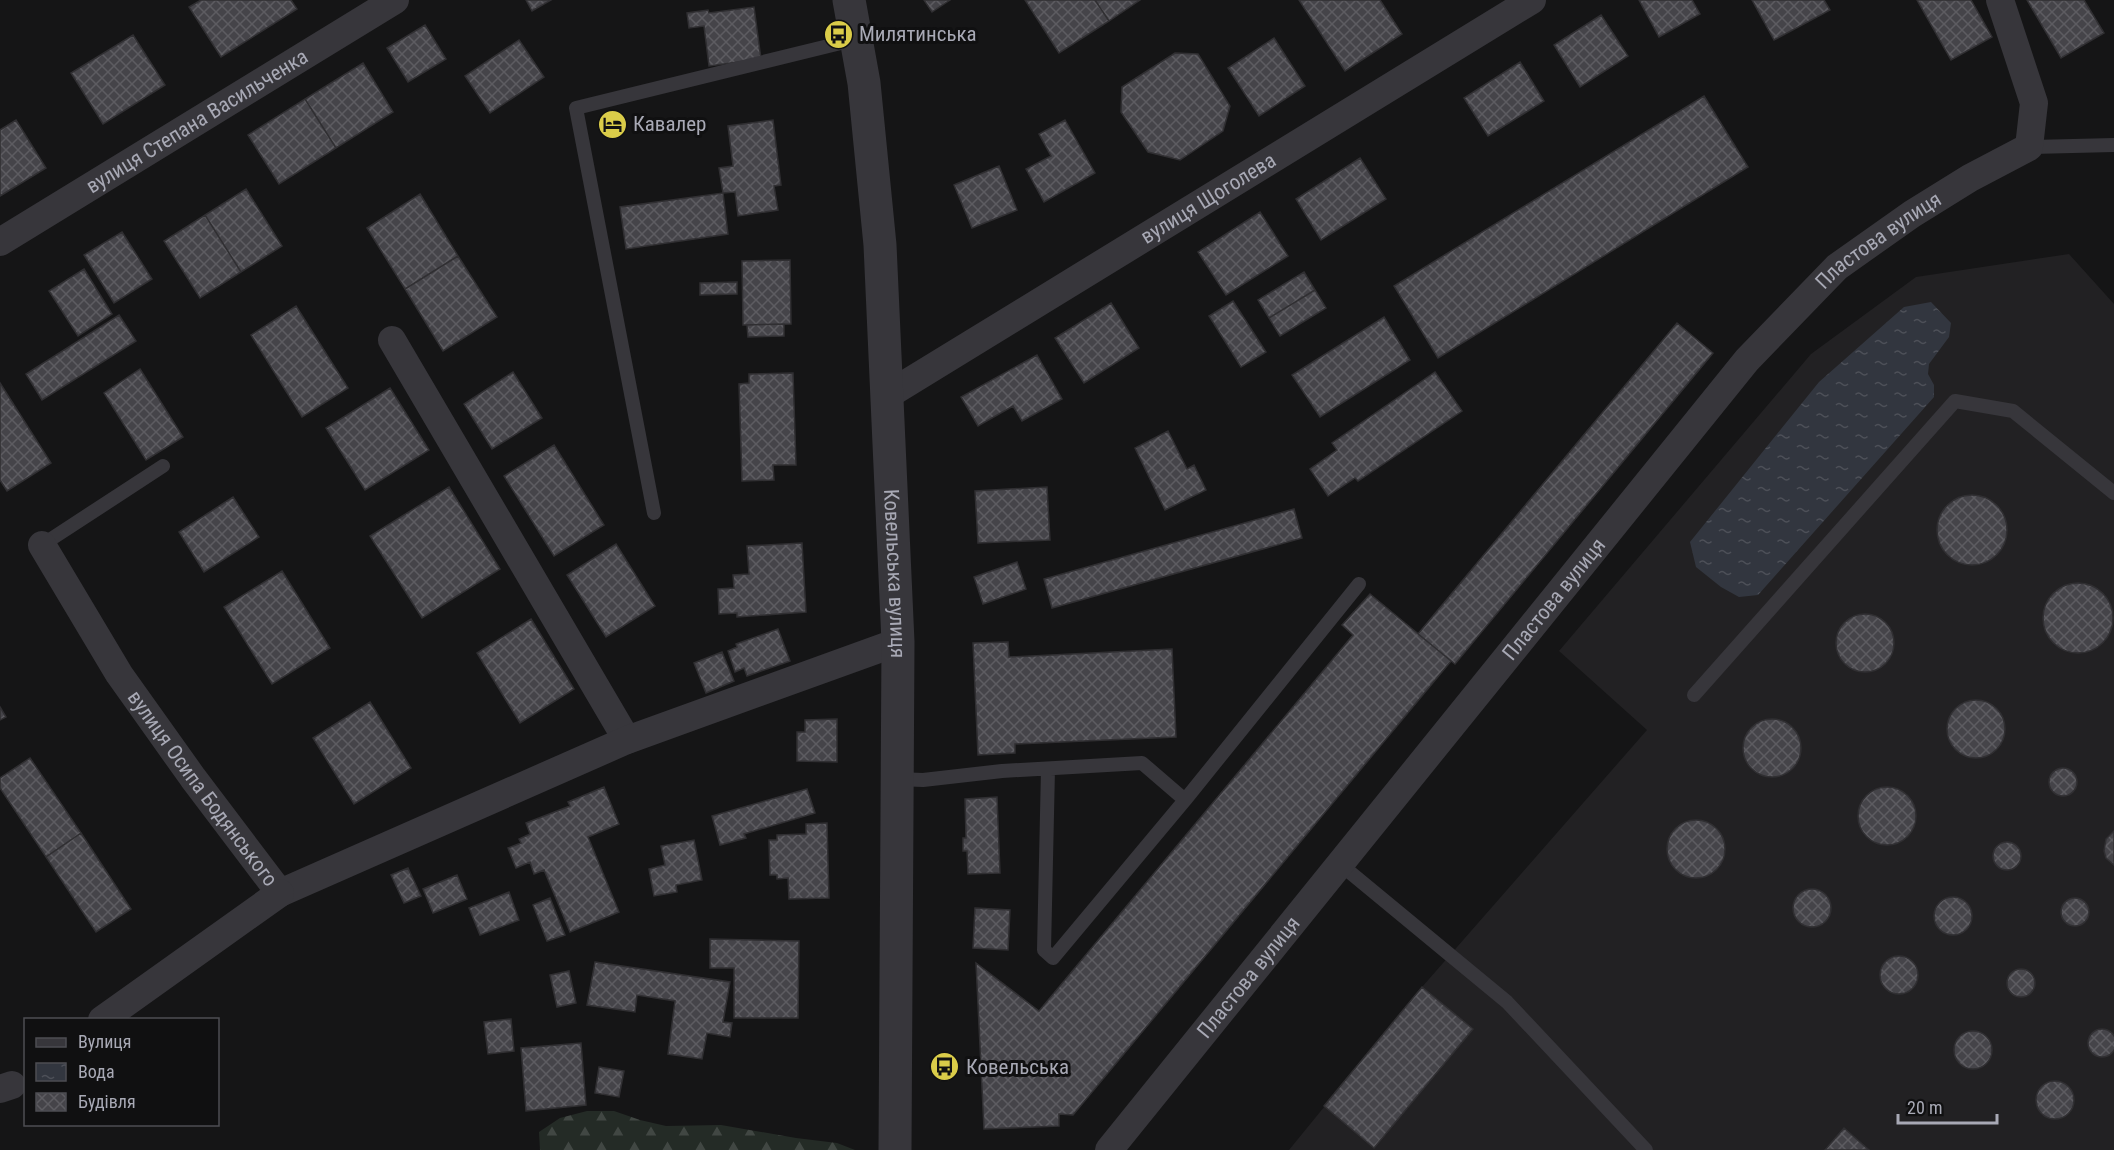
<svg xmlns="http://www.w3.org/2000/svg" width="2114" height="1150" viewBox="0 0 2114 1150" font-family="'Roboto Condensed',sans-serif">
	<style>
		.built { fill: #222123 }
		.forest { fill: url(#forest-firs) }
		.water { fill: url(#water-ripples) }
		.building { fill: url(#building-cross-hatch); stroke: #302f32; stroke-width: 1.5 }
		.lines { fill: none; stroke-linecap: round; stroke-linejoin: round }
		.service { stroke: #37363b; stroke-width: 14 }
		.minor { stroke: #37363b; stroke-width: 28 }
		.tertiary { stroke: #37363b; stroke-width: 33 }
		.labels { text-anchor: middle; stroke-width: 6; stroke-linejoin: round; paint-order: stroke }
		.poi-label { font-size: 21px; fill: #a8a9b5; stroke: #101011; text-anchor: start }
		.street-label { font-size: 21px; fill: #a8a9b5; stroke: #101011 }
	</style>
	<defs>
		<pattern id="forest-firs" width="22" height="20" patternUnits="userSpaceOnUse" patternTransform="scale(1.5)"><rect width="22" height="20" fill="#242b26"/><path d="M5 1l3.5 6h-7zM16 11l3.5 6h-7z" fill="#414743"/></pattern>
		<pattern id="water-ripples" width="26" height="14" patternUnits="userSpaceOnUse" patternTransform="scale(1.5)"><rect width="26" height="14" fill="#32363f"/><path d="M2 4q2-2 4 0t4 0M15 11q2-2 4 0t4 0" fill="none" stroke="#4d5058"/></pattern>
		<pattern id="building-cross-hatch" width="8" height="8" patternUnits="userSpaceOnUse" patternTransform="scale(1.5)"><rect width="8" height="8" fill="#454449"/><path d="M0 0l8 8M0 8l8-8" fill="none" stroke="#5d5c61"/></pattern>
	</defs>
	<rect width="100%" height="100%" fill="#151516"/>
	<path class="built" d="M2069,254L2114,304V1150H1289L1422,987L1647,730L1559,651L1811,354L1916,277Z"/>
	<path class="forest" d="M587,1111H614L640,1120L666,1126L721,1125L796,1138L837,1143L855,1150H540L539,1132L560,1118Z"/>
	<path class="water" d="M1931,302L1951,323L1949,337L1929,364L1928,374L1934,385V397L1758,595L1739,597L1721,587L1696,567L1690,542L1819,382L1904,307Z"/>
	<path class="building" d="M201,0H291L297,9L221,57L189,7Z
		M526,0H551L532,11Z
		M924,0H950L932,12Z
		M1025,0H1095L1109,21L1059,53Z
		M1095,0H1140L1109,21Z
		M1299,0H1380L1402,34L1345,71Z
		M1639,0H1692L1700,14L1659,37Z
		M1752,0H1824L1830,10L1774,40Z
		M1917,0H1971L1992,37L1951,60Z
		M2027,0H2084L2104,33L2061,58Z
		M754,7L761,59L709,66L704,26L689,28L687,13L708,10L709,13Z
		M1601,15L1628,56L1580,87L1554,45Z
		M425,25L446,59L408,82L387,48Z
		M133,35L165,85L103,124L71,73Z
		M1274,38L1305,86L1259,116L1228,68Z
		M519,40L544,77L490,113L465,76Z
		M1175,53L1198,54L1230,106L1223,131L1180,160L1148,152L1121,112L1122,87Z
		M1520,62L1544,101L1488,136L1464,98Z
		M363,63L393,112L336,148L305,99Z
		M1704,96L1748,167L1438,358L1394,286Z
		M305,99L336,148L279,184L248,135Z
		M16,120L46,168L0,196V130Z
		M773,120L781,185L774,186L778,210L738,216L735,192L723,193L719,168L733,166L728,126Z
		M1065,120L1095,173L1044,202L1026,169L1051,156L1039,134Z
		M1360,158L1386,199L1321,240L1296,199Z
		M999,166L1017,210L972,228L954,185Z
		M246,189L282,246L241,272L205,215Z
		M723,193L728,234L626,249L620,207Z
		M420,194L458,256L405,289L367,228Z
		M1260,212L1288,256L1226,295L1198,252Z
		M205,215L241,272L200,298L164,241Z
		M122,232L152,279L114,303L84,255Z
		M458,256L497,317L443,351L405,289Z
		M790,260L791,324L743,325L742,261Z
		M84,269L112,314L78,336L49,291Z
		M1304,272L1315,290L1269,318L1258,300Z
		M737,282V294L700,295V283Z
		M1315,290L1326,308L1280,336L1269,318Z
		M1233,301L1266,352L1241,367L1209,316Z
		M1111,303L1139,348L1084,383L1055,338Z
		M296,306L348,388L302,417L251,335Z
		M119,315L136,341L42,400L26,374Z
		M1384,317L1410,360L1320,417L1292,375Z
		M1677,323L1713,353L1455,664L1418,634Z
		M784,324V336L748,337L747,325Z
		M1037,355L1062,399L1022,421L1013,406L978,426L961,397Z
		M140,369L183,437L146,460L104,393Z
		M513,372L542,418L492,449L464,404Z
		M1435,372L1462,411L1358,481L1355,478L1328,496L1310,469L1337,450L1332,443Z
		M793,373L796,465H773L774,480L742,481L739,384L749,383V374Z
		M0,383L51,463L7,491L0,480Z
		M390,388L429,450L365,490L326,428Z
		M1168,431L1187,469L1194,465L1206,490L1165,510L1135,448Z
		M554,445L604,525L554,556L504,476Z
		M449,487L500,569L422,618L370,536Z
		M1047,487L1050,540L978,543L975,491Z
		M1937 530a35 35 0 1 1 70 0a35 35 0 1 1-70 0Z
		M233,497L259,537L204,572L179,532Z
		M1294,509L1302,538L1052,608L1044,579Z
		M802,543L806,612L737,617V613L719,614L718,589L734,588L733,575L749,574L747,546Z
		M616,544L655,606L606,637L567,575Z
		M1017,562L1026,589L983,604L974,577Z
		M282,571L330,648L272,684L224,607Z
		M2043 618a35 35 0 1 1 70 0a35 35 0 1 1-70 0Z
		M1370,594L1451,661L1073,1115L1059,1114V1126L984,1129L976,963L1039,1011L1353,635L1342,625Z
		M1836 643a29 29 0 1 1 58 0a29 29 0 1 1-58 0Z
		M531,619L574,689L520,723L477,653Z
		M778,629L790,661L747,676L744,668L735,672L728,651L737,647L736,644Z
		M1008,642L1009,657L1172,649L1176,737L1015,744V753L978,755L973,643Z
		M722,652L734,681L706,693L694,663Z
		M1947 729a29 29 0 1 1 58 0a29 29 0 1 1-58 0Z
		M370,702L411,768L354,804L313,738Z
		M0,707L6,717L0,720Z
		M1743 748a29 29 0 1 1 58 0a29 29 0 1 1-58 0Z
		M837,719V762L797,761V732H805V720Z
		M30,758L81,833L46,857L0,788V778Z
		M2049 782a14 14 0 1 1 28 0a14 14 0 1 1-28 0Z
		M1858 816a29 29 0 1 1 58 0a29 29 0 1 1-58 0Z
		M604,787L619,824L588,837L619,912L570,932L544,870L534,874L530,862L516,868L508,848L521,843L519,839L530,834L526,823L570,806L568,802Z
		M807,789L815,813L744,834L746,838L720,845L712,816Z
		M997,797L1000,873L968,874L967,851H963V838H966L965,799Z
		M1667 849a29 29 0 1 1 58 0a29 29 0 1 1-58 0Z
		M827,823L829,898L789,899L788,878L777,879V875H770L769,840H777V835L806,834V824Z
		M2114,831V865L2106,858L2104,851L2106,839Z
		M81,833L131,909L96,932L46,857Z
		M694,840L702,880L676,885L677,892L654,896L649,869L665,865L661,846Z
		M1993 856a14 14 0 1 1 28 0a14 14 0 1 1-28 0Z
		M408,868L421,896L404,903L391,875Z
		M457,875L467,899L433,913L423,889Z
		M1793 908a19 19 0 1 1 38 0a19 19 0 1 1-38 0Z
		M509,892L519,920L480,935L469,908Z
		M1934 916a19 19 0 1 1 38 0a19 19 0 1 1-38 0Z
		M2061 912a14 14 0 1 1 28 0a14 14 0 1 1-28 0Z
		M550,898L565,935L547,941L533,905Z
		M975,908L1010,910L1008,950L973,948Z
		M710,939L799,941L798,1018H734V968H710Z
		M1880 975a19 19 0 1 1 38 0a19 19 0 1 1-38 0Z
		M595,962L730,982L723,1022L732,1023L730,1037L707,1033L702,1059L668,1054L675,1001L637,995L635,1012L587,1005Z
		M2007 983a14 14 0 1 1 28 0a14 14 0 1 1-28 0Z
		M569,971L576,1003L557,1007L550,975Z
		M1422,987L1473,1029L1374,1148L1324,1106Z
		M511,1019L514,1051L488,1054L484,1022Z
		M2088 1043a14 14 0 1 1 28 0a14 14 0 1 1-28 0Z
		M1954 1050a19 19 0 1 1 38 0a19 19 0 1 1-38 0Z
		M581,1043L586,1105L526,1111L521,1048Z
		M599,1067L624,1071L619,1097L595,1093Z
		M2036 1100a19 19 0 1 1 38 0a19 19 0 1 1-38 0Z
		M1844,1128L1869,1150H1825Z"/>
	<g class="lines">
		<path class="service" d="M2029,147L2114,145
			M654,513L576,108L857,39
			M42,545L163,466
			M1694,695L1955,401L2013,411L2114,493
			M1048,769L1044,950L1053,958L1185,800
			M897,779L923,780L1002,771L1142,763L1185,800L1359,584
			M1340,864L1507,1002L1646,1150"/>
		<g class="minor">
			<path id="s1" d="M0,242L395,0"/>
			<path d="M392,340L627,740"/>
			<path id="s2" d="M886,396L1532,0"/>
			<path id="s3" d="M42,545L119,674L193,778L280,893L627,740L898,642"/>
			<path d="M102,1020L280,893"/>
			<path d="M0,1089L12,1085"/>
			<path id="s4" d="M1109,1150L1747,360L1837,267L1912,214L1970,178L2029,147L2034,103L2000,0"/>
		</g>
		<path class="tertiary" id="s5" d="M849,0L864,83L880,245L898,642L895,1150"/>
	</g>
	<defs>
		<symbol id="bus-disc" viewBox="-11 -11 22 22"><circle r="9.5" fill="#dacc49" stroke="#101011"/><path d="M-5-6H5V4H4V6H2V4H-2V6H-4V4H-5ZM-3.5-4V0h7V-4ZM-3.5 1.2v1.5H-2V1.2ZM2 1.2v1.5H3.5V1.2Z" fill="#111"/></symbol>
		<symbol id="hotel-disc" viewBox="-11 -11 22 22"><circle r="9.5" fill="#dacc49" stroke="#101011"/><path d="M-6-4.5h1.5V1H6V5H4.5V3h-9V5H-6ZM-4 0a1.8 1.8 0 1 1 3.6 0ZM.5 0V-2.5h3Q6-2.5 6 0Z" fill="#111"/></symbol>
	</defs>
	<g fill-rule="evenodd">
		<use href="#bus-disc" x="822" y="18" width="33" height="33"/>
		<use href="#hotel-disc" x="596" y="108" width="33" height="33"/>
		<use href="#bus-disc" x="928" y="1050" width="33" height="33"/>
	</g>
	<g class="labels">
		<g class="poi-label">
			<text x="859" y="41">Милятинська</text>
			<text x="633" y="131">Кавалер</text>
			<text x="966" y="1074">Ковельська</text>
		</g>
		<g class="street-label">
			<text dy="7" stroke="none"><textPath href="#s1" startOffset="231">вулиця Степана Васильченка</textPath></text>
			<text dy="7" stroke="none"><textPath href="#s2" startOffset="378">вулиця Щоголева</textPath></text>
			<text dy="7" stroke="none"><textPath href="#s4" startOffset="1194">Пластова вулиця</textPath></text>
			<text dy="7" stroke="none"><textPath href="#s5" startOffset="576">Ковельська вулиця</textPath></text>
			<text dy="7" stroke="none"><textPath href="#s4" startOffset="708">Пластова вулиця</textPath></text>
			<text dy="7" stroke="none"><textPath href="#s3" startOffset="292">вулиця Осипа Бодянського</textPath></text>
			<text dy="7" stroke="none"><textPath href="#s4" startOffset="222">Пластова вулиця</textPath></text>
		</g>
	</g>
	<rect x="24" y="1018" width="195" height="108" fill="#101011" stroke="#4d4d53" stroke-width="1.5"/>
	<rect x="36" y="1038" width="30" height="9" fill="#37363b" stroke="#4d4d53" stroke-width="1.5"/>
	<text x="78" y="1048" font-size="18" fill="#a8a9b5">Вулиця</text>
	<rect x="36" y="1063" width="30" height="18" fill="url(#water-ripples)" stroke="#4d4d53" stroke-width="1.5"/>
	<text x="78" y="1078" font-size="18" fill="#a8a9b5">Вода</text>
	<rect x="36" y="1093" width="30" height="18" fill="url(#building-cross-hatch)" stroke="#4d4d53" stroke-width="1.5"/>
	<text x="78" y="1108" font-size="18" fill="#a8a9b5">Будівля</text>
	<path d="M1898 1114v9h99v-9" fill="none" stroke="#a8a9b5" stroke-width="3"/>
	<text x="1907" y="1114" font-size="18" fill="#a8a9b5" stroke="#101011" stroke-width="4.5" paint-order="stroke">20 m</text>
</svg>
